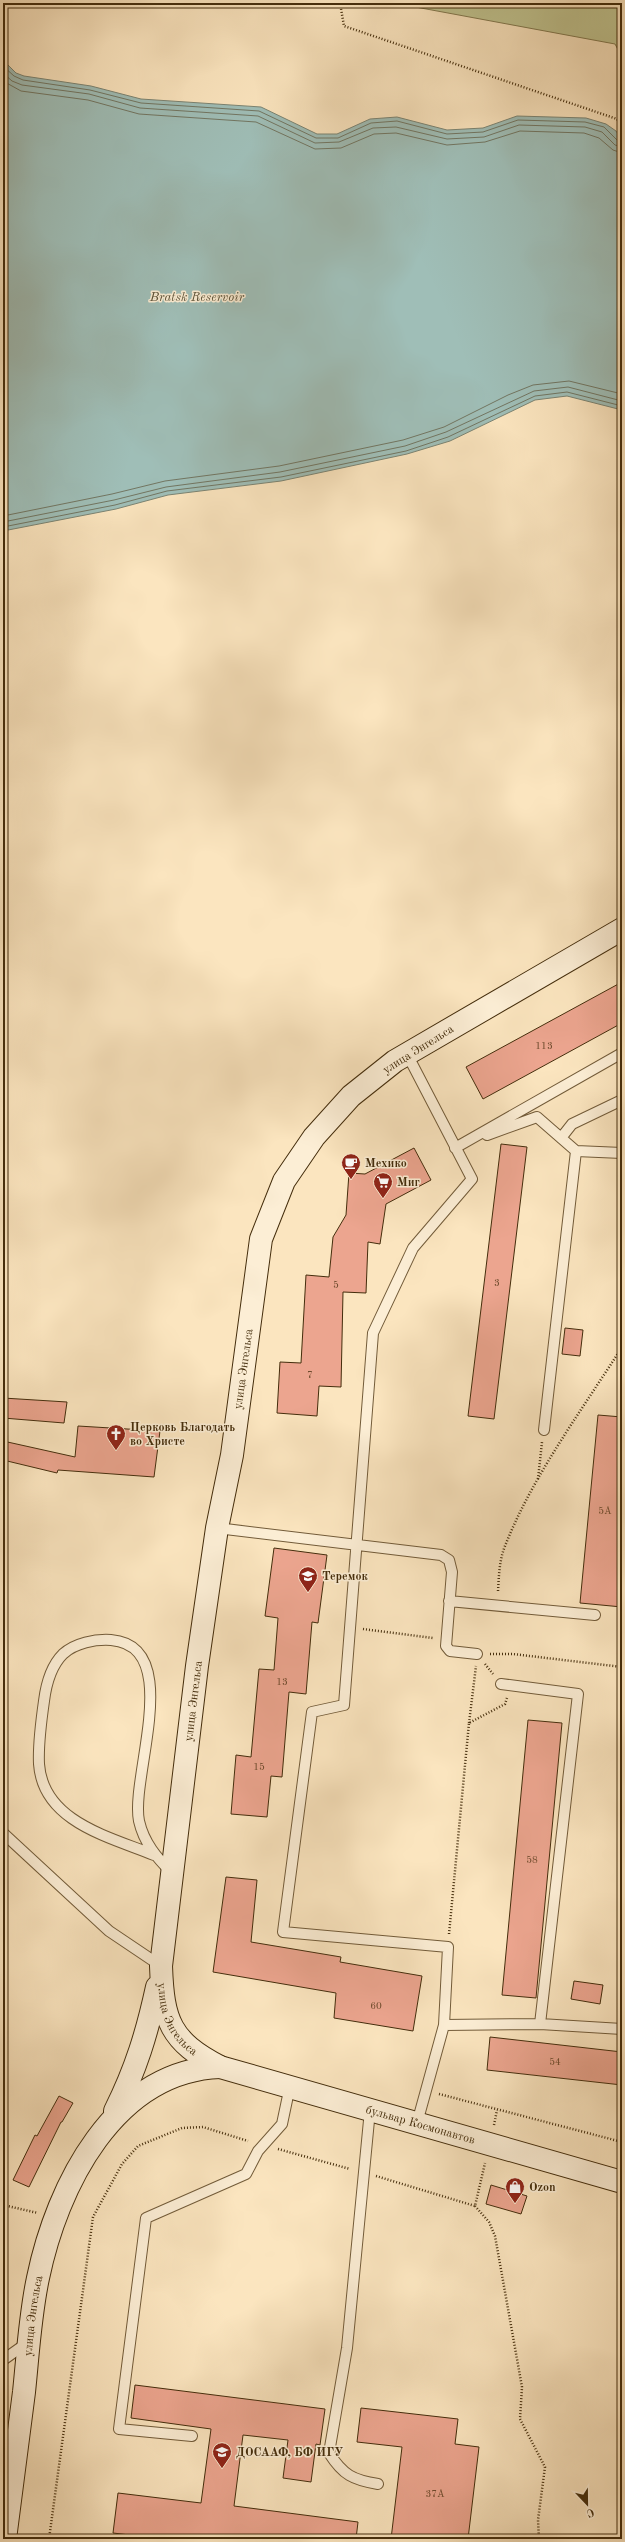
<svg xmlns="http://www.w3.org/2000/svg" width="625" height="2542" viewBox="0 0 625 2542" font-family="'Old Standard TT',serif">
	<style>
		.green { fill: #c0c490; stroke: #82784e }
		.water { fill: #9fbeb7; stroke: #7b8473 }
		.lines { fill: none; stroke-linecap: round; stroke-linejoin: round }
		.shore { stroke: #727662; stroke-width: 1 }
		.building { fill: #eca58f; stroke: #442d0c }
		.lane-casing { stroke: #725b39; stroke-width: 12 }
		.secondary-casing { stroke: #442d0c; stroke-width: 24 }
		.path { stroke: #442d0c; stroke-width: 2.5; stroke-dasharray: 1 2; stroke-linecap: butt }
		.lane { stroke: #fceed5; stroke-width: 10 }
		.secondary { stroke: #fceed5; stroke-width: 22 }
		.labels { text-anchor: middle; stroke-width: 3; stroke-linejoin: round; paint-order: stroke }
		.number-label { font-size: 10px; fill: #6e4b2d }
		.street-label { font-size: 12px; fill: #442d0c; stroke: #fceed5 }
		.poi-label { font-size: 12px; font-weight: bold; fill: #442d0c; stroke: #fceed5; text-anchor: start }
		.water-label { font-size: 13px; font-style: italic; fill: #5b5137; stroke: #fceed5 }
	</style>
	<rect width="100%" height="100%" fill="#fbe5bf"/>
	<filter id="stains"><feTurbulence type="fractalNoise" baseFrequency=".005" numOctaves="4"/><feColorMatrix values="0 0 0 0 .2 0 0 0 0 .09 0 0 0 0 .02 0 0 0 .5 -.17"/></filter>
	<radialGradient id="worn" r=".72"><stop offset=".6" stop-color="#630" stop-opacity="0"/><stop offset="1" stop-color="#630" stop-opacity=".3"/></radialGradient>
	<path class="green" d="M394,3H622V57L615,44Z"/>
	<path class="water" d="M3,60L16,73L24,76L91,86L141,99L261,107L317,134H337L370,119L397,117L447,130L483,128L517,116L586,118L606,124L616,131L622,140V410L567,396L535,400L450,441L407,454L281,481L168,495L116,509L3,531Z"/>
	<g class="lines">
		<path class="shore" d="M3,66L14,76L23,80L90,90L141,103L259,111L316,138H338L371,123L397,121L447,134L483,132L518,120L585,122L604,127L618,141L622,142
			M3,73L12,81L22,85L89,94L140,108L258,116L315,143L339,142L373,128L396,127L447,139L484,137L519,125L585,127L602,132L615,145L622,147
			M3,81L21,91L88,100L139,114L256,122L315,149L341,148L374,134L396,133L447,145L485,142L520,131L584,133L599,138L613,150L622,153
			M3,516L112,494L165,481L279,466L403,440L444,427L508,395L533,385L569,381L622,394
			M3,522L114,500L166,487L280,472L405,446L446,432L534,391L568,387L622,401
			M3,527L115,505L167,491L281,477L406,451L448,437L535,396L567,392L622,406"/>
	</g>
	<path class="building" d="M622,982V1023L483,1099L466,1067Z
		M501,1144L527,1147L494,1419L468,1416Z
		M414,1148L431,1180L386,1204L380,1244L368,1242L366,1293L343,1292L341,1387L319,1386L317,1416L277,1413L280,1362L301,1363L306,1275L329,1277L333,1237L346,1215L349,1173L365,1174Z
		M565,1328L583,1330L580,1356L562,1354Z
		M3,1398L67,1402L64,1423L3,1418Z
		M598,1415L622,1417V1607L580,1603Z
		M78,1426L160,1431L154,1477L58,1470L57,1473L3,1460V1441L75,1457Z
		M274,1548L327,1555L318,1623L312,1622L306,1694L289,1692L282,1777L271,1776L267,1817L231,1814L236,1755L251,1757L259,1669L274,1670L278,1618L265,1616Z
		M528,1720L562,1723L536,1998L502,1995Z
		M226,1877L257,1880L251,1942L341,1957L340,1962L422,1976L413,2031L334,2018L336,1993L213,1972Z
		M574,1981L603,1985L600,2004L571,1999Z
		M490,2037L622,2052V2085L487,2070Z
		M59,2096L73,2103L62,2122H61L29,2187L13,2180L35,2135L37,2136Z
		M491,2185L527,2196L521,2214L486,2204Z
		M135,2385L325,2409L320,2445L316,2444L311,2482L283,2478L288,2440L243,2435L234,2506L358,2522L356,2539H163L113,2533L118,2493L201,2503L211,2429L131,2418Z
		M361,2408L458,2419L455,2444L479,2447L468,2539H391L402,2447L357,2442Z"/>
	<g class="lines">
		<defs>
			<path id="lane" d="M407,1054L472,1179L413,1248L373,1333L344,1705L312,1712L283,1932L448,1947L444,2025L417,2123
				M487,1135L537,1117L576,1151L622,1153
				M561,1138L572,1124L622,1100
				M455,1148L622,1053
				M544,1430L576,1151
				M217,1528L441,1555L449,1560L452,1572L446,1646L450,1651L477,1654
				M449,1601L595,1615
				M3,1833L109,1931L161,1966
				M154,1855C110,1837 43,1822 39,1764C38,1743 41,1722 44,1701C46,1685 51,1666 63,1654C75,1643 95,1639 111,1640C185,1646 130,1777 139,1821C144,1843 157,1858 172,1873
				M540,2024L622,2029
				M444,2025L540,2024L578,1694L501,1684
				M370,2110L347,2348L329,2453C343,2475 353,2480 378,2484
				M3,2360L27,2343
				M192,2436L119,2429L146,2218L246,2174L258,2151L282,2124L290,2086"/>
			<g id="secondary">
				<path id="s1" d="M622,929L395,1061L351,1096L314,1137L284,1181L261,1239L232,1455L217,1528L197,1666L161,1966C163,2021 170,2041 220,2067L622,2182"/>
				<path d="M115,2111C136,2069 147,2033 157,1987"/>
				<path id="s2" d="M5,2539C11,2490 18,2441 24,2392C28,2354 30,2315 38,2278C57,2186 114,2071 220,2067"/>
			</g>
		</defs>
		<use href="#lane" class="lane-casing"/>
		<use href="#secondary" class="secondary-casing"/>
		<path class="path" d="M340,3L344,26L617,119L622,127
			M538,1479L542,1442
			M498,1591C499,1576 499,1561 505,1546C532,1477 582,1410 622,1347
			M363,1629L433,1638
			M490,1654H513L622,1667
			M485,1664L493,1674
			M469,1723L476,1666
			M449,1934L469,1723L505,1704L507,1698
			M439,2094L622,2142
			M494,2125L497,2110
			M278,2149L350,2169
			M376,2176L475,2206L485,2163
			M3,2205L38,2213
			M475,2206L489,2222L495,2236L522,2387L520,2419L545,2467L538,2520L539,2539
			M49,2539L93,2217L122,2164L138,2146L182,2128L203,2127L248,2141"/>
		<use href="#lane" class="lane"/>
		<use href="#secondary" class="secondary"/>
	</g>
	<defs>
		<symbol id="cafe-pin" viewBox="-11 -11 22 30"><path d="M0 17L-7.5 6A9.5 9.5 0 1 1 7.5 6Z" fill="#8f2418" stroke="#fceed5"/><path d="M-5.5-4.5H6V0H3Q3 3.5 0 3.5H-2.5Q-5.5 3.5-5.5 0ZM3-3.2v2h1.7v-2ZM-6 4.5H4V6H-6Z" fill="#fff"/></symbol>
		<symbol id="supermarket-pin" viewBox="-11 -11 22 30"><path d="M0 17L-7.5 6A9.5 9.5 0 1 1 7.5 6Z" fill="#8f2418" stroke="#fceed5"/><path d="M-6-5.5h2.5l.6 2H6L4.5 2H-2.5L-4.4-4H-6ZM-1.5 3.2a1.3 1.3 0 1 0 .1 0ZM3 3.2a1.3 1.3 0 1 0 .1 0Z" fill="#fff"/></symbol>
		<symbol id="church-pin" viewBox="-11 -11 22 30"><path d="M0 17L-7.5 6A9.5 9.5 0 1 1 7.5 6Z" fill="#8f2418" stroke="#fceed5"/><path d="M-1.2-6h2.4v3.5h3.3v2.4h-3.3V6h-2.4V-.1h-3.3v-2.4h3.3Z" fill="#fff"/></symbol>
		<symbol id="school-pin" viewBox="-11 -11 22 30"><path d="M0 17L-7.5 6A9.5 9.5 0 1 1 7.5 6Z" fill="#8f2418" stroke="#fceed5"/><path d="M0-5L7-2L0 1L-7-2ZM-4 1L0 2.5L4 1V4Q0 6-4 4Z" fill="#fff"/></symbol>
		<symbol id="shop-pin" viewBox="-11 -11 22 30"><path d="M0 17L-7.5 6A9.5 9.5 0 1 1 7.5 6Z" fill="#8f2418" stroke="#fceed5"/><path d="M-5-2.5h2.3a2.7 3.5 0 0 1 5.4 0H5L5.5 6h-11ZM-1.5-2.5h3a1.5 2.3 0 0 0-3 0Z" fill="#fff"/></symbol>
		<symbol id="university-pin" viewBox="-11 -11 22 30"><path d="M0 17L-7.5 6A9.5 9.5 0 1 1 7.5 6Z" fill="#8f2418" stroke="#fceed5"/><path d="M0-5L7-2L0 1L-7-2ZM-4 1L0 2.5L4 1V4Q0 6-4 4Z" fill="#fff"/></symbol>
	</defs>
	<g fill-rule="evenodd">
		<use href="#cafe-pin" x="340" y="1152" width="22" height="30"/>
		<use href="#supermarket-pin" x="372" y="1171" width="22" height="30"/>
		<use href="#church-pin" x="105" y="1423" width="22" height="30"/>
		<use href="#school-pin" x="297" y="1565" width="22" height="30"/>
		<use href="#shop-pin" x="504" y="2176" width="22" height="30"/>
		<use href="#university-pin" x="211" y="2441" width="22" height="30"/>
	</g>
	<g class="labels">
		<g class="number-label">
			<text x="544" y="1049">113</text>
			<text x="497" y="1286">3</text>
			<text x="336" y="1288">5</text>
			<text x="310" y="1378">7</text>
			<text x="605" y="1514">5А</text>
			<text x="282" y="1685">13</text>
			<text x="259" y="1770">15</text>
			<text x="532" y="1863">58</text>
			<text x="376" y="2009">60</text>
			<text x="555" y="2065">54</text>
			<text x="435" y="2497">37А</text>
		</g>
		<g class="street-label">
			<text transform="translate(418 1049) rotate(-32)" y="4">улица Энгельса</text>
			<text transform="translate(243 1369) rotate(-82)" y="4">улица Энгельса</text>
			<text transform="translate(193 1701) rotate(-83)" y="4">улица Энгельса</text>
			<text dy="4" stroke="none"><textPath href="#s1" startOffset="1281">улица Энгельса</textPath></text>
			<text dy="4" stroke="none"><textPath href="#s1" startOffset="1558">бульвар Космонавтов</textPath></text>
			<text dy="4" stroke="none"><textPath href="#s2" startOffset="225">улица Энгельса</textPath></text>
		</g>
		<g class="poi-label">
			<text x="365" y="1167">Мехико</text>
			<text x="397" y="1186">Миг</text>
			<text x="130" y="1431">Церковь Благодать<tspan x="130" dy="14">во Христе</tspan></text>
			<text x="322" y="1580">Теремок</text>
			<text x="529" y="2191">Ozon</text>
			<text x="236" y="2456">ДОСААФ, БФ ИГУ</text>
		</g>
		<g class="water-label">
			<text x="197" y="301">Bratsk Reservoir</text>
		</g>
	</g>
	<rect width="625" height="2542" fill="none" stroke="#fbe5bf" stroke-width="16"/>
	<rect x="4" y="4" width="617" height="2534" fill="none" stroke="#442d0c" stroke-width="2"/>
	<rect x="8" y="8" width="609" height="2526" fill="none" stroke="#442d0c"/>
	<g transform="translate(587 2504) rotate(158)" stroke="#fceed5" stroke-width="3" paint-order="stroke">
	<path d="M0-3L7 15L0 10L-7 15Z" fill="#442d0c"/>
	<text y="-6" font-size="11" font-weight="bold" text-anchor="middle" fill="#442d0c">С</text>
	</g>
	<rect width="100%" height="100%" filter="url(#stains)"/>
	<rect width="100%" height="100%" fill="url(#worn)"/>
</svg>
